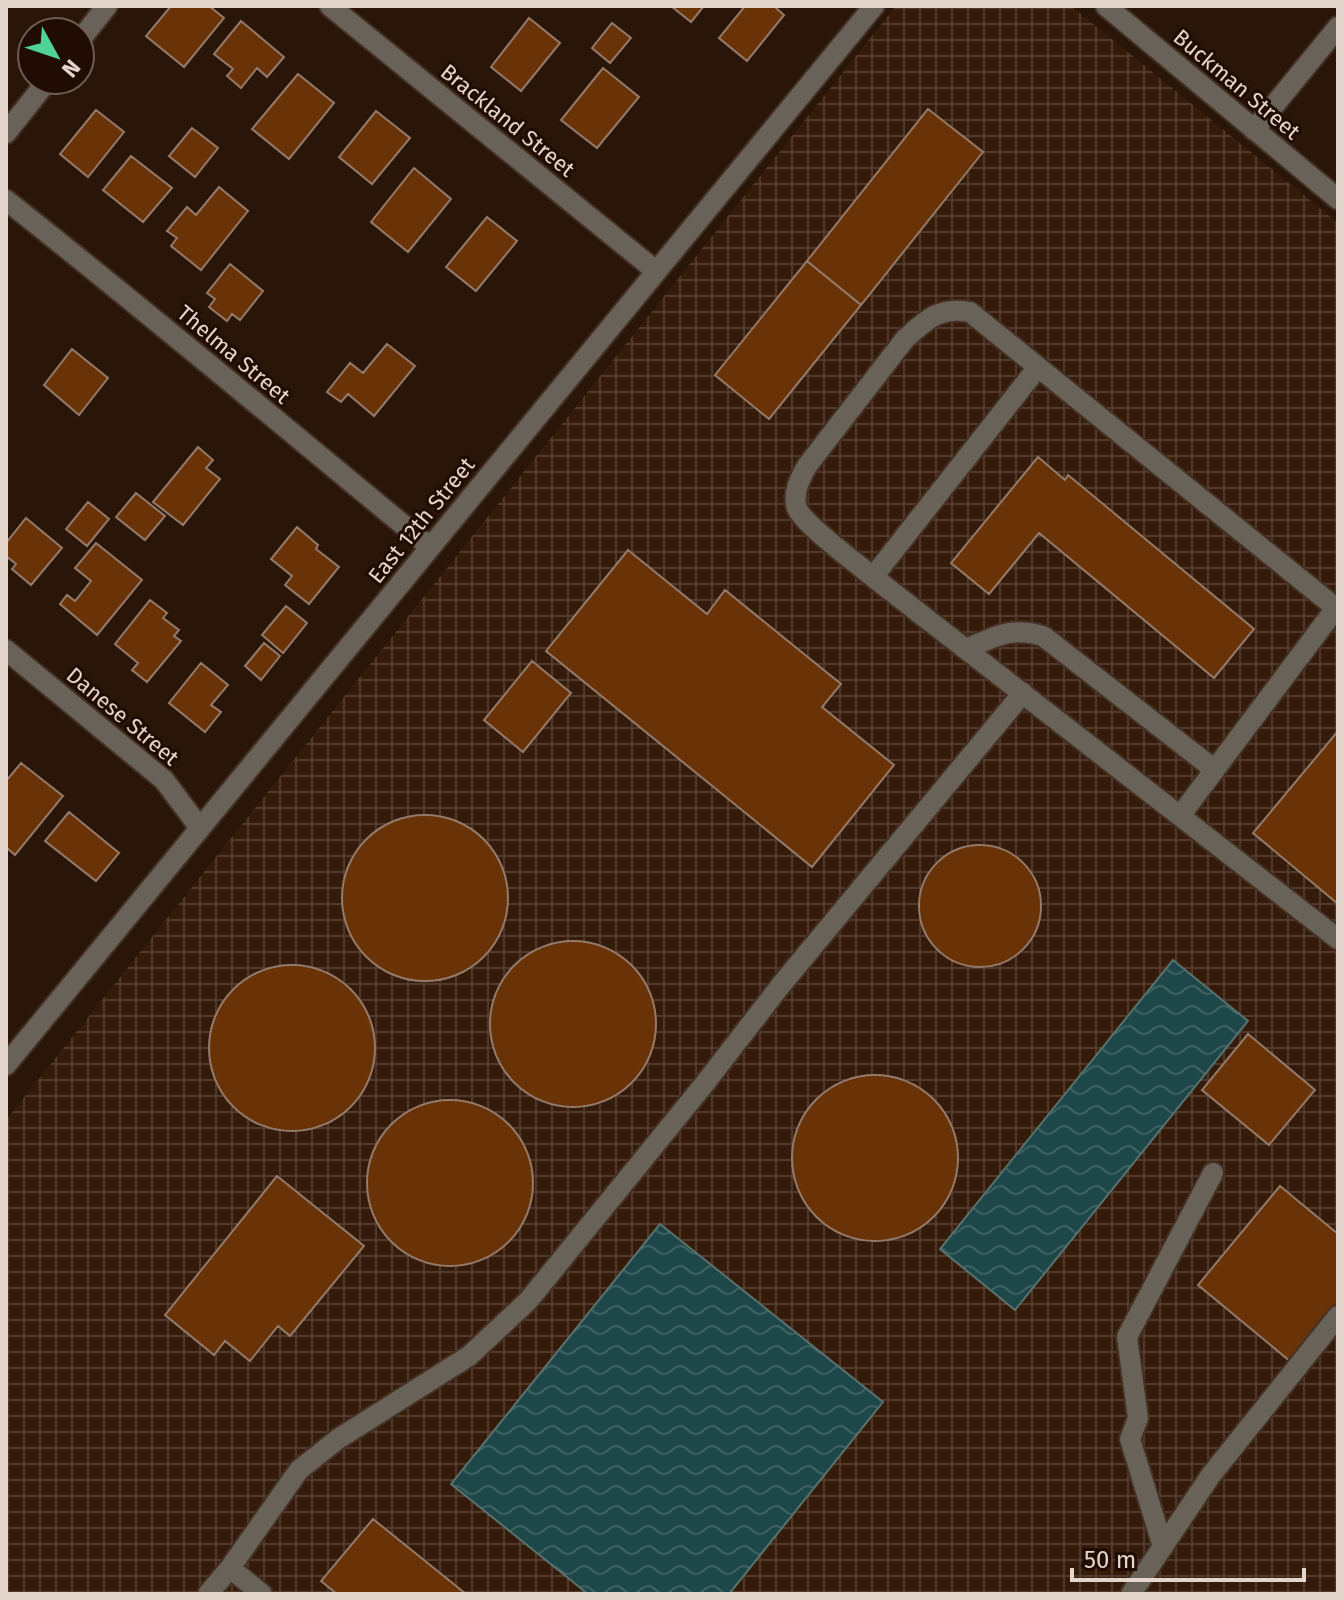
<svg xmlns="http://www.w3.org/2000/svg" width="1344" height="1600" viewBox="0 0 1344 1600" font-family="'Fira Sans',sans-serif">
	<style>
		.industrial { fill: url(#industrial-grid) }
		.water { fill: url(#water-waves); stroke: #597270; stroke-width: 2 }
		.building { fill: #693207; stroke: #947a6b; stroke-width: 2 }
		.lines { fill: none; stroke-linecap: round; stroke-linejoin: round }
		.minor-casing { stroke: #443124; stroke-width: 24 }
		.minor { stroke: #686258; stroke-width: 20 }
		.labels { text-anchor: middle; stroke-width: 6; stroke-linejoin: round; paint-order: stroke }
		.street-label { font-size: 22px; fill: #e4d6cd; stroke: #200c02 }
	</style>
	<defs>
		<pattern id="industrial-grid" width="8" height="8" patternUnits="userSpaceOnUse" patternTransform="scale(2)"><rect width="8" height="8" fill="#351b09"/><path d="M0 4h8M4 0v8" fill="none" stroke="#523b2c"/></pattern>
		<pattern id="water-waves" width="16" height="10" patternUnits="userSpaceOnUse" patternTransform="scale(2)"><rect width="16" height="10" fill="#1d4748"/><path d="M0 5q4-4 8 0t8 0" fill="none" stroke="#3e6161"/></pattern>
	</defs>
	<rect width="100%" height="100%" fill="#2a1609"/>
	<path class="industrial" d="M896,6H1071L1338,223V1594H6V1120Z"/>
	<path class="water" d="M1173,960L1248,1021L1015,1310L940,1249Z
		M660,1224L883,1402L729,1594H588L451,1484Z"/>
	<path class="building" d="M171,6H209L224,18L184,67L146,36Z
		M671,6H704L691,22Z
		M745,6H774L784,15L747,61L719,38Z
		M529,18L560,43L521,91L491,67Z
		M241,21L284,57L267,77L257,68L241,88L227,76L233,69L214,54Z
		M612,23L631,38L610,63L592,48Z
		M603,68L639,97L597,148L561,120Z
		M298,74L334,103L289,159L252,129Z
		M928,109L983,152L861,305L807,261Z
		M96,110L124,132L88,177L60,154Z
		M376,111L410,138L372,184L339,157Z
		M192,128L218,148L195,177L169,156Z
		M131,156L172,188L143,222L103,190Z
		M414,168L451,199L408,252L371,222Z
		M219,187L248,211L201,270L171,246L177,238L167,231L187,207L196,215Z
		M487,217L517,241L476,291L446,267Z
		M807,261L861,305L769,419L715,375Z
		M230,264L263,291L240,320L232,314L227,321L209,307L215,299L207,293Z
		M387,344L415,366L374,416L348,394L341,402L327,392L350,363L363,373Z
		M72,349L108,378L79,415L44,385Z
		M198,447L213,460L206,468L220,479L183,525L153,502Z
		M1038,457L1065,480L1068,475L1254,629L1214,678L1039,533L989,594L951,563Z
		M136,493L165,516L145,540L116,517Z
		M88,502L109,519L87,546L66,529Z
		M26,518L62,548L31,585L12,569L16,564L6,556V543Z
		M297,527L318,545L316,549L339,567L309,604L285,585L292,576L271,559Z
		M96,543L142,580L97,635L60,604L67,595L75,601L91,581L75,568Z
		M628,550L707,614L725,590L841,684L822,707L894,765L812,867L546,651Z
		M150,600L167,613L163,618L179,630L174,636L181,641L147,682L132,670L138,663L115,644Z
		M286,606L307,623L283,653L262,635Z
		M264,643L280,656L261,680L245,666Z
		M532,661L571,693L523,752L484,720Z
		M201,663L228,685L211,705L221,712L205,732L169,703Z
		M1338,731V904L1253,833Z
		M21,763L63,796L15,855L6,847V781Z
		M69,812L119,853L96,881L45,841Z
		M342 898a83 83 0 1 1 166 0a83 83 0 1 1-166 0Z
		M919 906a61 61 0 1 1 122 0a61 61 0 1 1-122 0Z
		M490 1024a83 83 0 1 1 166 0a83 83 0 1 1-166 0Z
		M209 1048a83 83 0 1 1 166 0a83 83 0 1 1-166 0Z
		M1248,1034L1315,1090L1269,1145L1202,1090Z
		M792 1158a83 83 0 1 1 166 0a83 83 0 1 1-166 0Z
		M367 1183a83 83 0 1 1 166 0a83 83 0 1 1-166 0Z
		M277,1176L364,1246L290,1336L278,1326L250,1361L225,1341L214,1355L165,1315Z
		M1280,1186L1338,1234V1306L1291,1362L1198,1285Z
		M373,1519L466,1594H337L321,1581Z"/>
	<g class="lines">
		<defs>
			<path id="minor" d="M330,6L656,271
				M1106,6L1338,199
				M80,40L107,6
				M1254,130L1338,27
				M6,133L48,80
				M6,200C149,313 289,431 430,547
				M873,577C859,565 802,523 797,508C792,494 800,478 807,466L905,339C926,320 940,306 970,312L1038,367
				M966,649C995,637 1010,626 1043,636L1215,770
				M6,650L164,780L200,828
				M1180,816L1336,608L1038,367L873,577C1028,698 1183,818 1338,939
				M6,1065L874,6
				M1163,1547L1130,1439L1138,1418L1127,1337L1213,1173
				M230,1568L299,1470L338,1439L469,1356L528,1301L706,1082L781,985L1023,693
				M208,1594L230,1568L262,1594
				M1131,1594L1211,1475L1338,1316"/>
		</defs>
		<use href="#minor" class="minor-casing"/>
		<use href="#minor" class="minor"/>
	</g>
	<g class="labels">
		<g class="street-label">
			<text transform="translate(1237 84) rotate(40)" y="8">Buckman Street</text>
			<text transform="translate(508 120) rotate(39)" y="8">Brackland Street</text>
			<text transform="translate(234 354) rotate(40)" y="8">Thelma Street</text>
			<text transform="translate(421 520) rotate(-51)" y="8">East 12th Street</text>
			<text transform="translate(123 716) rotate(40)" y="8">Danese Street</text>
		</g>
	</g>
	<rect width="1344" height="1600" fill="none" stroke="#e4d6cd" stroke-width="16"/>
	<g transform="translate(56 56) rotate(130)"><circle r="38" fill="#200c02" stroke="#6e5d53" stroke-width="2"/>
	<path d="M0-6L14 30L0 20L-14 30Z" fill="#4fd398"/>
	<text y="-12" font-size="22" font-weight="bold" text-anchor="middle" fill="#e4d6cd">N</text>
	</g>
	<path d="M1072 1568v12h232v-12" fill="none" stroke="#e4d6cd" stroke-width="4"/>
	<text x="1084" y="1568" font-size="24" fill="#e4d6cd" stroke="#200c02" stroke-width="6" paint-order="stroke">50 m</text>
</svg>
